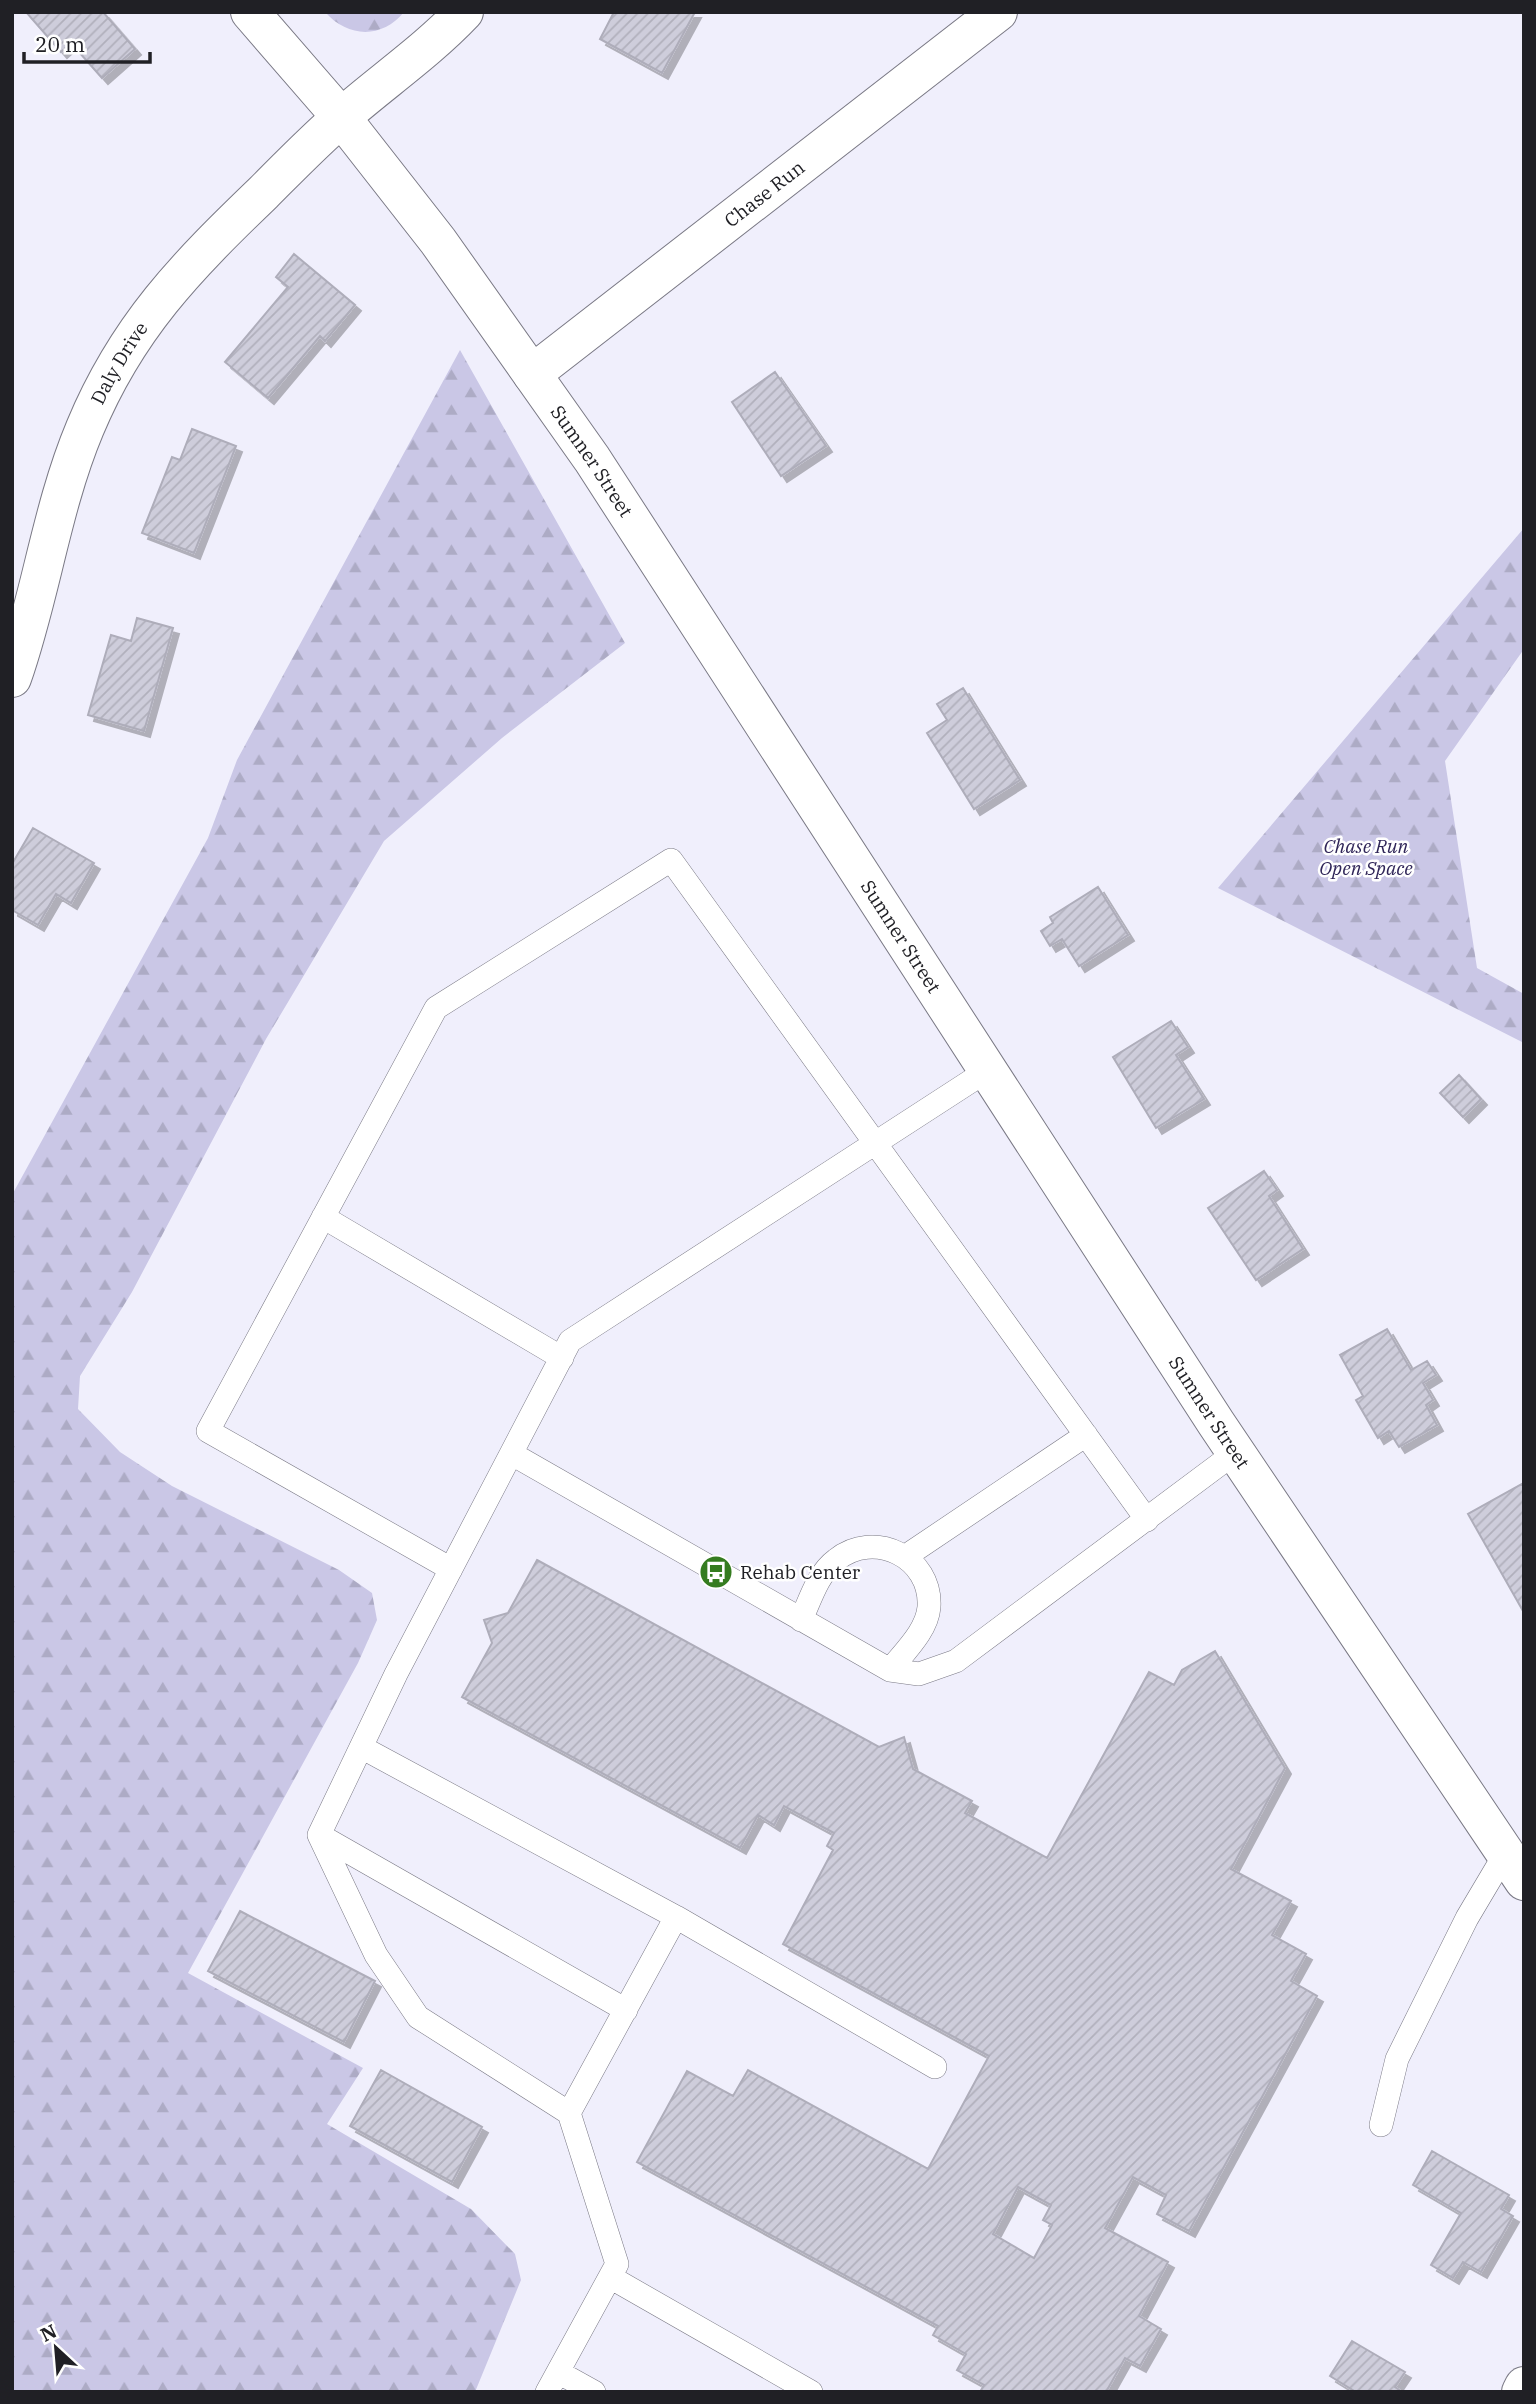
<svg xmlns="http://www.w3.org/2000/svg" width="1536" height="2404" viewBox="0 0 1536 2404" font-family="'IBM Plex Serif',serif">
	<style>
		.forest { fill: url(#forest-firs) }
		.building { fill: url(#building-hatch); stroke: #aeadba; stroke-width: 2; fill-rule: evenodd; filter: url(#shadow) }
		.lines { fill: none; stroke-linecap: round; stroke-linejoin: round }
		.service-casing { stroke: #7a7985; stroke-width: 24 }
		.minor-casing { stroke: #7a7985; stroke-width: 40 }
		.secondary-casing { stroke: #7a7985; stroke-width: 40 }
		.service { stroke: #fff; stroke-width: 23 }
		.minor { stroke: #fff; stroke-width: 38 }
		.secondary { stroke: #fff; stroke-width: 38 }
		.labels { text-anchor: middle; stroke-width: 5; stroke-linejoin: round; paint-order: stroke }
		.street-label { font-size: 19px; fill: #202025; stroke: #fff }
		.park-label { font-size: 19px; font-style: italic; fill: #2f2558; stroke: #fff }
		.poi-label { font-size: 19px; fill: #202025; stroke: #fff; text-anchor: start }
	</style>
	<defs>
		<pattern id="forest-firs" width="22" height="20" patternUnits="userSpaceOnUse" patternTransform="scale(1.75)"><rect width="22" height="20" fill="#cac7e6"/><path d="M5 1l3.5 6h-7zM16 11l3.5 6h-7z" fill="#adabc5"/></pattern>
		<pattern id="building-hatch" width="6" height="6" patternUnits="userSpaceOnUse" patternTransform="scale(1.75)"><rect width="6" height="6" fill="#cecddb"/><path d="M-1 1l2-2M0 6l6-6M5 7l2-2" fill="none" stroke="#b1b0bc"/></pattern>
		<filter id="shadow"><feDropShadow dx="6" dy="6" stdDeviation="0" flood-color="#0004"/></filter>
	</defs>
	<rect width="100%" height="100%" fill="#f0effc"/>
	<path class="forest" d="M325,12H404C382,39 348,38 325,12Z
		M460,350L625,643L502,738L384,841L266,1039L132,1292L80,1376L78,1409L120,1452L172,1486L339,1570L372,1593L377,1620L358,1663L188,1973L363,2068L327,2124L471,2209L515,2254L521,2280L475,2392H12V1195L208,838L237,760Z
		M1524,528V649L1445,761L1477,968L1524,994V1043L1218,888Z"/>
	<path class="building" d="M26,12H103L135,49L102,78L71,43L61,52Z
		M614,12H695L662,73L600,39Z
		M294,254L355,305L325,341L320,336L268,398L225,362L288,287L276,277Z
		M775,372L826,446L781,476L732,402Z
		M192,429L236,446L194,553L142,533L172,457L180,460Z
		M137,618L173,628L144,731L88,715L111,635L131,641Z
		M963,688L1020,780L974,809L927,733L947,720L937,704Z
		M33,828L94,863L71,903L56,894L38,925L12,910V864Z
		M1098,887L1128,935L1079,966L1062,939L1050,946L1041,931L1053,923L1050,917Z
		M1171,1021L1188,1047L1176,1055L1204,1099L1156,1128L1113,1057Z
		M1459,1075L1481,1099L1463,1117L1440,1093Z
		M1264,1171L1277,1190L1269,1196L1303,1249L1256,1280L1208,1208Z
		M1387,1329L1411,1370L1427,1361L1436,1375L1423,1383L1433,1400L1426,1405L1437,1425L1399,1447L1389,1431L1378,1438L1356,1400L1363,1396L1340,1355Z
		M1522,1484L1524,1488L1523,1611L1468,1514Z
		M537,1560L879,1747L904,1737L913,1769L972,1801L965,1813L1047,1858L1149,1672L1174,1685L1182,1670L1215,1651L1285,1768L1231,1869L1291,1901L1272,1935L1306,1954L1291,1981L1317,1996L1189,2231L1157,2214L1166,2195L1133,2177L1105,2228L1168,2262L1139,2316L1161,2329L1140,2366L1125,2358L1106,2392H980L984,2385L957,2370L966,2354L933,2335L938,2326L637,2162L687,2071L733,2096L748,2070L928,2169L989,2056L783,1944L833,1850L827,1846L834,1833L784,1806L774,1825L758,1815L740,1848L462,1697L492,1643L484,1620L508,1613ZM1018,2187L1051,2205L1043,2220L1052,2225L1034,2258L993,2234Z
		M240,1911L375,1981L344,2042L208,1971Z
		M381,2070L482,2127L452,2182L350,2126Z
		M1432,2151L1509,2195L1501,2209L1513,2216L1481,2272L1463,2262L1453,2278L1431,2265L1461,2213L1413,2185Z
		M1352,2341L1405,2372L1395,2387L1402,2392H1356L1330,2376Z"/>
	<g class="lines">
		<defs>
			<path id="service" d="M323,1217L562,1358
				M512,1454L890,1670L919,1674L956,1661L1236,1452
				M906,1556L1086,1435
				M451,1569L208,1431L436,1008L671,860L1147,1520
				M801,1620C810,1600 818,1573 836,1560C874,1529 932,1557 929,1607C927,1631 904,1652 890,1670
				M361,1747L676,1917L935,2067
				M319,1835L626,2010
				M569,2113L676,1917
				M1381,2125L1397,2059L1467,1918L1505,1854
				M610,2277L811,2392
				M558,2372L594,2392
				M547,2392L617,2264L569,2113L418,2017L376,1955L319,1835L396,1674L570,1341L988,1070"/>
			<g id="minor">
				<path id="s1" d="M532,374L998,12"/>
				<path id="s2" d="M12,678C41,596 51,509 85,428C127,327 186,267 263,193C289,167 315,140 343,116C383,81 427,51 464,12"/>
				<path d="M1521,2392L1524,2386"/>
			</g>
			<g id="secondary">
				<path id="s3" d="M250,12L341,117L438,241L592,459L1216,1423L1524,1881"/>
			</g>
		</defs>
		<use href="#service" class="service-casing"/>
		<use href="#minor" class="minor-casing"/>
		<use href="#secondary" class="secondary-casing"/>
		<use href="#service" class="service"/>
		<use href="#minor" class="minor"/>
		<use href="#secondary" class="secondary"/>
	</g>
	<defs>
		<symbol id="bus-disc" viewBox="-11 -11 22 22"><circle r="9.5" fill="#357c20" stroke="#fff"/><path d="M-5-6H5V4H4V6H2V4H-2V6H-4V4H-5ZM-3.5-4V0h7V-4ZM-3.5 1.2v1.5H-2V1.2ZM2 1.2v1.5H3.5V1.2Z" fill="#fff"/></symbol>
	</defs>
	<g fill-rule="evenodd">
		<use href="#bus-disc" x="697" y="1553" width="38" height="38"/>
	</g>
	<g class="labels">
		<g class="street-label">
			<text dy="7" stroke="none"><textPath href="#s1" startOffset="294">Chase Run</textPath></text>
			<text dy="7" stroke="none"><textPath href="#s2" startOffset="334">Daly Drive</textPath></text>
			<text dy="7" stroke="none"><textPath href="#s3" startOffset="565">Sumner Street</textPath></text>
			<text dy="7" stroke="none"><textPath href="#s3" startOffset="1132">Sumner Street</textPath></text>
			<text dy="7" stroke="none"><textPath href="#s3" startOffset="1699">Sumner Street</textPath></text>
		</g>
		<g class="park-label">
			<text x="1366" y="853">Chase Run<tspan x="1366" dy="22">Open Space</tspan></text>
		</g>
		<g class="poi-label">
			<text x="740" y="1579">Rehab Center</text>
		</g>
	</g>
	<rect width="1536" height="2404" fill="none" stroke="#202025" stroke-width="28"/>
	<g transform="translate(56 2348) rotate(334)" stroke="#ffffff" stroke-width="5" paint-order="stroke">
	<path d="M0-5L12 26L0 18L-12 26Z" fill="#202025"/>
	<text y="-10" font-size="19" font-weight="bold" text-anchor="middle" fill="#202025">N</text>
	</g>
	<path d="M24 52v10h126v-10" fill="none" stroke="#202025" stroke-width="3.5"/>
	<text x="35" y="52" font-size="21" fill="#202025" stroke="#ffffff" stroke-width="5" paint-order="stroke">20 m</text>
</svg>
